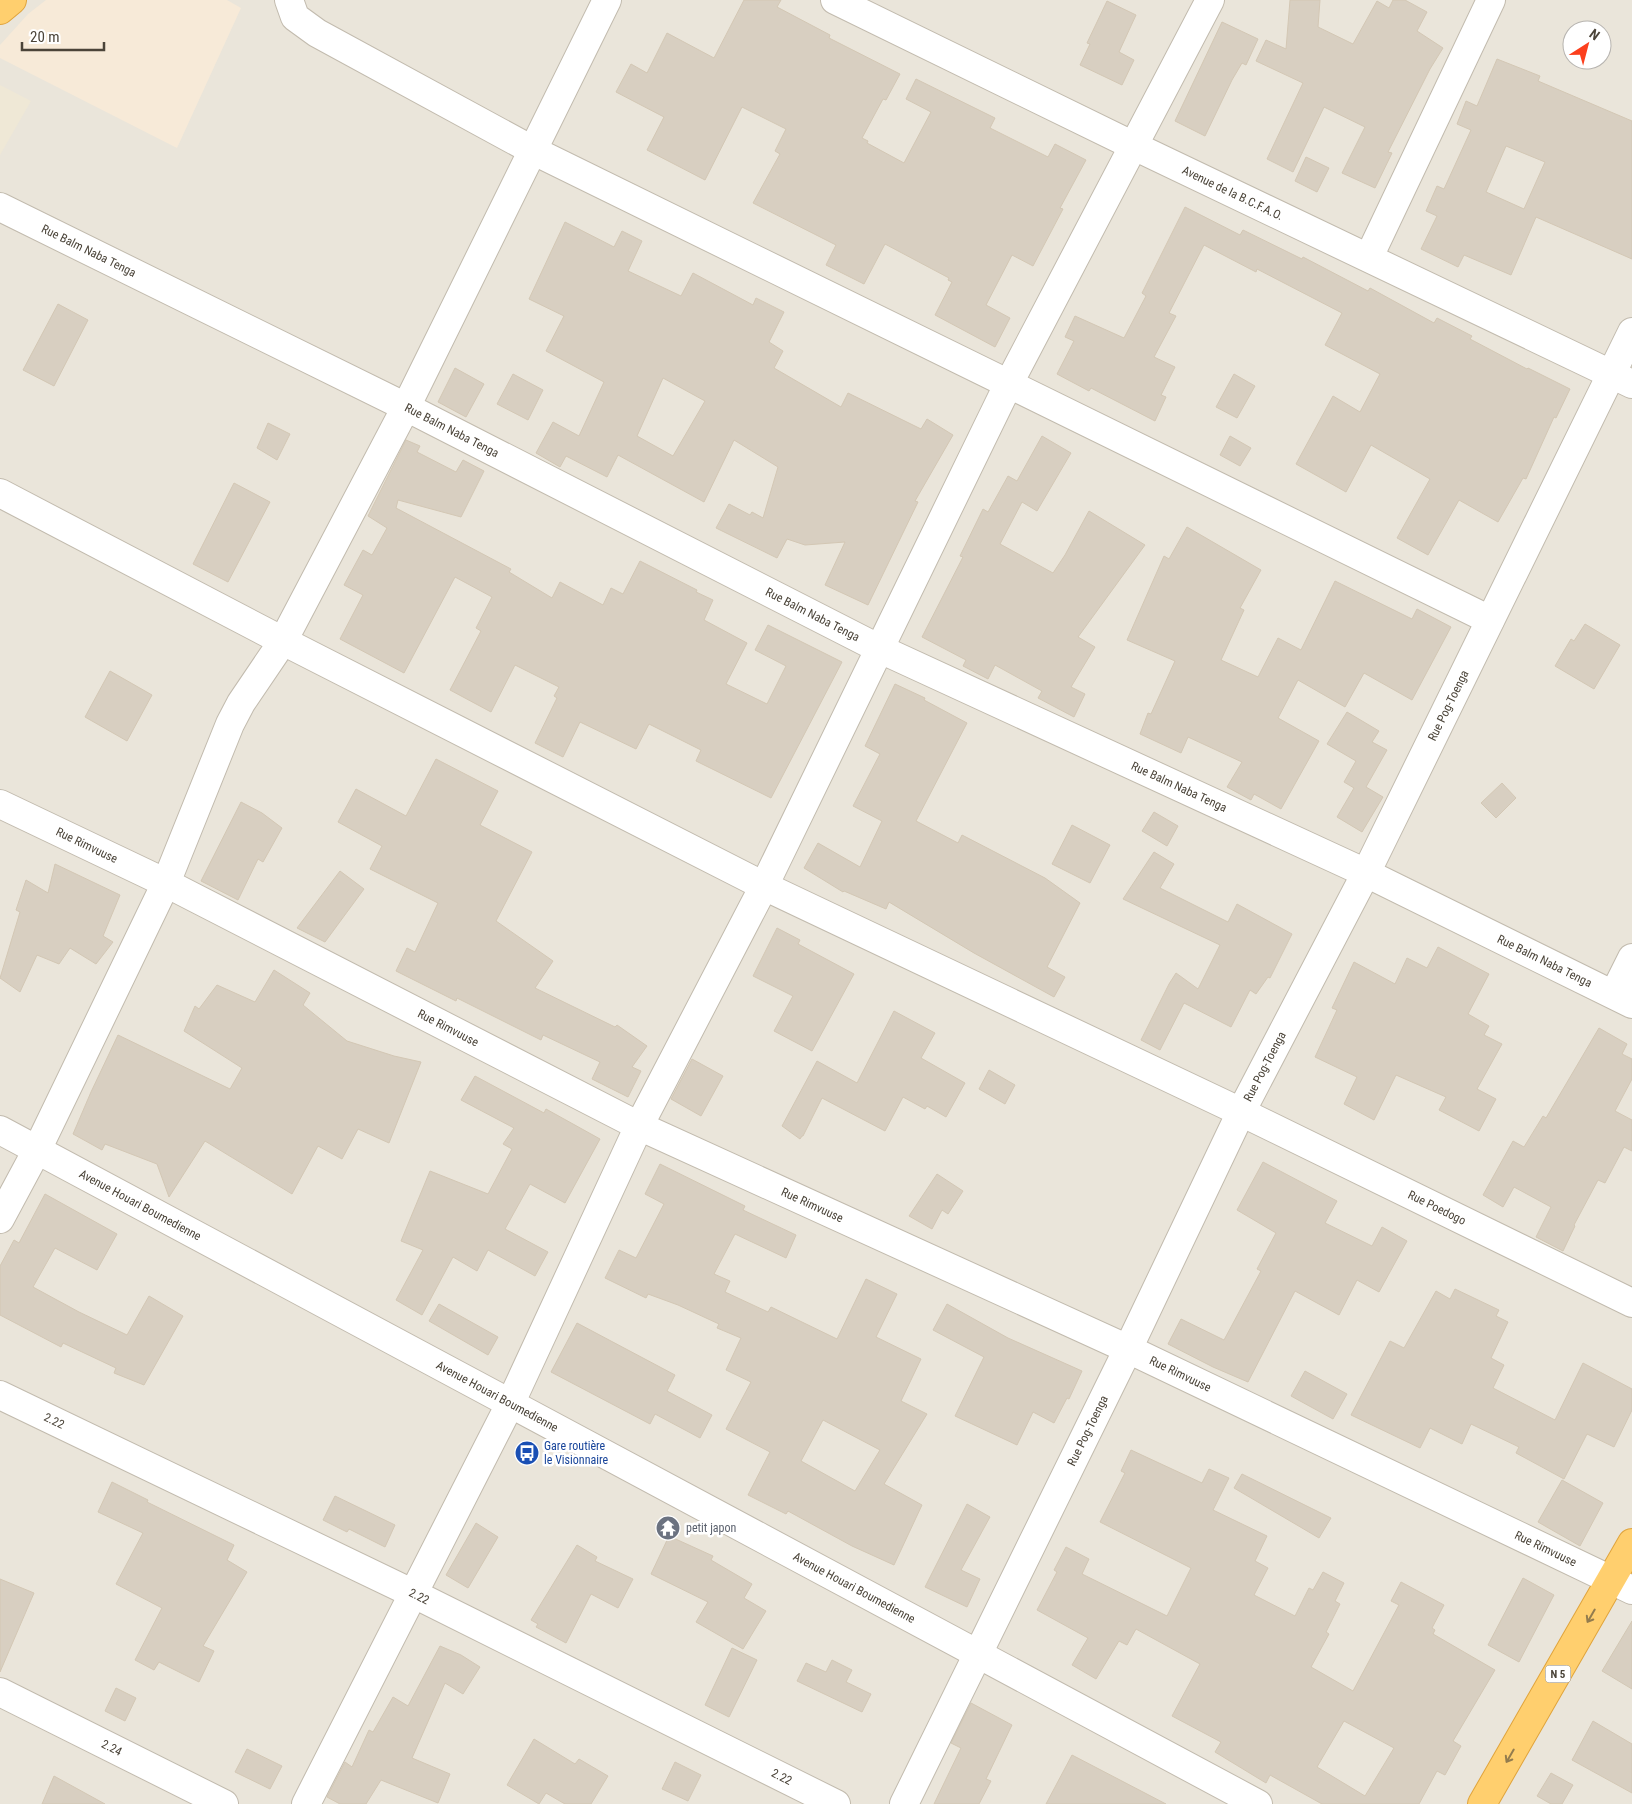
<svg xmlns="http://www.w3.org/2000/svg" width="1632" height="1804" viewBox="0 0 1632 1804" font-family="'Roboto Condensed',sans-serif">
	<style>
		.residential { fill: #eae5da; fill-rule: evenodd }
		.commercial { fill: #f7ead8 }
		.education { fill: #efe8d6 }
		.building { fill: #d8cfc1; stroke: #d3c7b4; fill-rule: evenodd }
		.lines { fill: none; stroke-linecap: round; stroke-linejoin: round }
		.minor-casing { stroke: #c2bbae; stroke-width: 30 }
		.highway-casing { stroke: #e0a43c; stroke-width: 30 }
		.minor { stroke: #fff; stroke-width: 28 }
		.highway { stroke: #ffcf6e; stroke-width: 28 }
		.oneway { stroke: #937c4e }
		.labels { text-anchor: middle; stroke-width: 5; stroke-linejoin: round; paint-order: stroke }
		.shield { fill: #fff; stroke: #817c74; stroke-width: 1 }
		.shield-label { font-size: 11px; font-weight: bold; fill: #4b4439 }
		.street-label { font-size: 12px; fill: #4b4439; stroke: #fff }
		.transit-label { font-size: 12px; fill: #164399; stroke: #fff; text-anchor: start }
		.worship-label { font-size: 12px; fill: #5b616d; stroke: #fff; text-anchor: start }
	</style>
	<rect width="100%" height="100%" fill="#f6f3ec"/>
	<path class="residential" d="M0,0H1632V1804H0ZM1572,30H1602V60H1572Z"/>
	<path class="commercial" d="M46,0H227L241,8L177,148L0,58V45L28,14Z"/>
	<path class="education" d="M0,85L31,101L0,155Z"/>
	<path class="building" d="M744,0H781L777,7L830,35L829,38L900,74L886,100L883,99L862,138L868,141L867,143L904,163L931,112L906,99L916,79L995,118L990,128L1048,157L1055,144L1086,160L1060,208L1063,209L1033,266L1012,255L986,305L1010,318L995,347L935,315L952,282L948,280L949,278L885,244L864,284L826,265L836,245L753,203L780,154L775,151L786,129L742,107L705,180L647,150L664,117L616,92L631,64L647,73L667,33L714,58Z
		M1290,0H1320L1318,27L1353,44L1377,1L1389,8L1393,0H1405L1427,12L1417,31L1443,48L1430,69L1388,152L1392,153L1375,188L1342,173L1365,127L1324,107L1293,172L1267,159L1303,83L1256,61L1266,40L1286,49Z
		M1107,1L1136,15L1119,52L1134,60L1122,85L1080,65L1090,44L1087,43Z
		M1222,22L1258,39L1246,65L1242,63L1232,80L1205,136L1175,121Z
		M1497,59L1540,76L1538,81L1632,121V259L1536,217L1511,275L1464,255L1458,267L1421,249L1437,216L1426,211L1437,186L1444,189L1471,130L1457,124L1466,101L1477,106ZM1506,146L1545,162L1524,209L1486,192Z
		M1306,157L1329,168L1317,192L1295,181Z
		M1185,207L1240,235L1243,230L1302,259L1303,257L1368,291L1370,288L1434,323L1437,318L1472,336L1470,339L1527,369L1528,368L1570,389L1556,418L1554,417L1526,479L1523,478L1498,522L1459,500L1428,555L1397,538L1430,479L1371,445L1346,492L1296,464L1333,396L1360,412L1380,374L1325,345L1342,313L1257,269L1256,272L1204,245L1169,313L1176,316L1154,357L1175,367L1161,395L1166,397L1155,421L1091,388L1089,391L1057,374L1074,341L1065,337L1075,316L1124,338L1146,296L1142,293Z
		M565,222L614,247L622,231L642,241L628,271L681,296L693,273L753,305L756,298L784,312L769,342L783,351L774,368L841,407L848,393L921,429L927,419L953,435L915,501L918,502L868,605L825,585L845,542L805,545L787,539L777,558L716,528L729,504L750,515L752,512L763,518L778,467L734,440L704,502L618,455L607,477L566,456L560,467L536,453L553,422L579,436L604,382L546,351L564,316L529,299ZM663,378L705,401L673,456L637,436Z
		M58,304L88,320L54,386L23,370Z
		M455,368L484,384L466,417L438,402Z
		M513,374L543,390L528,420L497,404Z
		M1234,374L1255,386L1237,418L1216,407Z
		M268,423L290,434L277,460L257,448Z
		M1042,436L1071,453L1037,511L1022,502L1000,544L1053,573L1065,555L1089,511L1145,545L1078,637L1095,647L1071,687L1085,694L1074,717L1038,698L1042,691L995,665L988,679L963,666L966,660L922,637L963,557L960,556L983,509L988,512L1008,476L1017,481Z
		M1230,436L1251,448L1240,466L1220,455Z
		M406,440L420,446L417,452L456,472L463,460L484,471L461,517L398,500L396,508L511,569L509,572L552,598L560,582L603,605L611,588L623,594L640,561L697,590L696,592L713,600L704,620L747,643L726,684L767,704L786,666L755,650L768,625L842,662L771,798L696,761L701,750L649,724L636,749L580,722L563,757L535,743L557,698L554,696L559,687L515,665L491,712L450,690L481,631L476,628L492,597L455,577L404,673L340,639L363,595L344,585L363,550L372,555L387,528L368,516Z
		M234,483L270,502L228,582L193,564Z
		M1187,527L1261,570L1240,608L1244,610L1221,660L1258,677L1278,638L1301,650L1335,581L1412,619L1417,609L1451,627L1412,700L1364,673L1345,707L1298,680L1278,718L1319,741L1281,809L1254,794L1251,800L1227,787L1242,762L1188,737L1181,753L1140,734L1148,713L1151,714L1175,661L1127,640L1164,556L1169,559Z
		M1585,624L1620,645L1594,689L1555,666L1571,639L1574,641Z
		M110,671L152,695L127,741L85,717Z
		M895,684L925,698L924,700L967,723L916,821L958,843L962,835L1045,878L1080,903L1047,967L1065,977L1054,997L974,953L889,902L886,909L844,891L843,892L804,868L818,843L860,867L882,821L853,806L880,754L865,746Z
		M1347,712L1379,731L1372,742L1387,750L1366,787L1383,797L1362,832L1337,817L1354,788L1344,782L1356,761L1327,744Z
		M436,759L498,791L480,825L532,852L496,921L553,961L535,988L615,1027L617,1025L647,1046L632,1067L641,1071L628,1097L592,1079L600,1062L543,1035L541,1040L457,998L456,1001L396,971L407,948L415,952L438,903L370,869L382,846L338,822L356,789L406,816Z
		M1502,783L1516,798L1496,818L1481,803Z
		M241,802L262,813L282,828L263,862L258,859L238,900L201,881Z
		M1154,812L1178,826L1167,846L1142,831Z
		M1072,825L1110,845L1090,883L1052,864Z
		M1154,852L1174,864L1160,888L1228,922L1237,904L1292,934L1270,978L1268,977L1256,994L1250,990L1231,1027L1184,1003L1160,1050L1141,1040L1169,984L1176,973L1198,989L1220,945L1123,899Z
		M55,864L120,895L103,936L113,942L96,964L70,948L59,964L37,955L20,992L0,978L20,912L16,910L26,880L48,893Z
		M340,871L364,889L325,942L297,928Z
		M777,928L800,940L798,944L854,974L812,1051L774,1031L793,996L753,976Z
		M1438,947L1489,974L1468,1014L1489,1026L1484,1035L1502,1044L1477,1089L1496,1099L1479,1131L1439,1110L1446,1097L1396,1075L1374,1120L1344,1104L1357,1077L1315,1057L1337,1010L1332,1008L1354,962L1395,984L1407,958L1427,968Z
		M274,970L310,993L303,1005L347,1041L394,1056L421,1062L389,1143L358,1129L342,1159L318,1146L292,1194L205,1141L169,1197L157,1164L105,1144L102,1150L73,1134L91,1092L118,1035L230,1089L242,1068L184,1031L195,1006L199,1009L217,985L255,1002Z
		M894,1011L935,1033L921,1058L965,1083L946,1117L927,1106L925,1109L903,1097L885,1131L822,1098L803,1136H802L800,1139L782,1126L817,1061L857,1083Z
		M1599,1028L1627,1044L1622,1054L1632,1059V1079L1615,1111L1632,1120V1151L1624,1147L1605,1183L1598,1180L1574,1225L1575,1226L1563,1251L1536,1237L1551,1207L1514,1187L1503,1207L1483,1195L1513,1141L1524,1147L1543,1116L1546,1118Z
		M692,1059L723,1076L701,1116L671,1099Z
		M989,1070L1015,1085L1005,1104L979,1089Z
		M475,1076L544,1113L546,1109L600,1139L565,1203L530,1184L505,1229L548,1252L535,1276L488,1250L477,1271L453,1257L422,1315L396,1300L423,1250L401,1241L430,1171L488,1194L512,1149L503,1144L514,1128L461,1100Z
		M1263,1162L1337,1201L1325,1223L1372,1246L1382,1227L1407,1241L1379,1292L1357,1280L1339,1315L1295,1291L1248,1382L1213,1367L1168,1344L1181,1319L1224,1340L1261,1271L1257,1269L1276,1233L1237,1210Z
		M660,1164L745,1206L743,1210L796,1235L786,1258L735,1234L714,1274L730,1281L725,1292L768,1312L771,1307L837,1339L866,1279L897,1294L876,1337L921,1359L901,1401L927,1414L884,1484L922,1505L894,1565L852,1546L788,1511L786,1514L748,1495L770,1452L726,1429L751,1382L726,1370L741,1338L717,1328L719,1324L678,1305L648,1294L646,1298L605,1278L619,1250L636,1258L664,1204L645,1194ZM823,1420L880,1450L855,1491L801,1461Z
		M937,1174L963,1191L948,1214L942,1210L932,1229L909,1216Z
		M45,1194L117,1234L97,1270L55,1248L33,1287L79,1312L127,1335L149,1296L183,1316L144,1385L114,1373L116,1368L63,1343L61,1347L0,1315V1266L14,1240L19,1243Z
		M1455,1289L1499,1310L1496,1316L1508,1322L1491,1358L1504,1365L1493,1388L1555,1420L1583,1363L1632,1389V1410L1614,1447L1587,1434L1564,1479L1516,1453L1519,1447L1471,1424L1462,1444L1430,1428L1420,1448L1351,1415L1390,1341L1404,1348L1436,1291L1450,1299Z
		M439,1304L498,1337L488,1355L429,1321Z
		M947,1304L1008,1338L1082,1371L1069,1399L1067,1398L1054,1423L1033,1412L1017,1445L955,1416L984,1357L933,1330Z
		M577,1323L675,1375L667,1391L712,1415L700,1438L655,1414L650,1424L551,1372Z
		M1305,1371L1347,1394L1333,1419L1291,1396Z
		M1131,1450L1202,1483L1209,1469L1229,1478L1213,1510L1267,1536L1255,1561L1268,1568L1254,1595L1295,1616L1309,1588L1313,1590L1323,1572L1344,1583L1335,1601L1340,1604L1326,1632L1329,1634L1311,1667L1353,1691L1399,1605L1391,1601L1401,1582L1444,1605L1432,1628L1435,1630L1433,1634L1495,1670L1453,1741L1461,1746L1445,1775L1437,1771L1419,1804H1322L1270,1775L1266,1783L1215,1752L1221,1742L1172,1716L1200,1664L1136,1629L1127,1645L1119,1641L1096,1679L1072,1665L1088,1638L1037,1610L1057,1572L1054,1570L1066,1547L1089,1559L1082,1574L1167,1616L1191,1568L1100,1522L1125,1473L1121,1471ZM1344,1721L1394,1748L1365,1796L1317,1767Z
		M1242,1474L1331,1518L1319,1538L1234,1488Z
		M1562,1480L1603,1503L1580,1546L1538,1522Z
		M112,1482L148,1500L147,1502L234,1545L227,1560L247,1572L203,1646L214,1651L199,1682L159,1662L154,1670L135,1660L162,1608L116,1584L143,1533L98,1512Z
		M335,1496L395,1525L385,1547L349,1529L347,1532L323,1520Z
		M967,1504L990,1517L961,1570L980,1579L967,1607L925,1587Z
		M476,1523L498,1537L468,1588L446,1575Z
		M669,1536L713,1556L711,1560L752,1584L744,1598L766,1611L743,1649L696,1622L708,1602L651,1574Z
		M577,1545L597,1557L595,1561L633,1579L618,1608L591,1594L566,1643L536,1627L538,1624L531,1620Z
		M1523,1578L1554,1595L1519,1662L1488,1645Z
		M0,1579L34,1593L0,1672Z
		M1632,1621V1689L1602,1671Z
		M440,1646L461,1655L480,1667L463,1694L445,1683L412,1758L450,1774L438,1803L381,1780L366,1804H340L327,1797L345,1762L352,1767L369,1730L373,1732L393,1697L408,1706Z
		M732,1648L757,1660L729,1717L705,1705Z
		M832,1660L852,1670L846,1682L871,1694L862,1712L797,1681L806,1663L826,1672Z
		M116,1688L136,1698L125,1721L105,1711Z
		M971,1703L1012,1725L986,1779L991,1781L979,1804H934L961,1748L951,1743Z
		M1593,1721L1632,1744V1793L1572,1760Z
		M534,1739L575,1764L579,1759L608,1776L591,1804H565L546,1793L539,1804L507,1785Z
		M247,1749L282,1766L270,1789L235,1772Z
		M1072,1755L1166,1804H1046Z
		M675,1762L701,1775L688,1801L662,1789Z
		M1551,1773L1573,1785L1562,1804H1551L1537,1796Z
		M54,1776L105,1804H42Z"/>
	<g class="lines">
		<defs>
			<g id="minor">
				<path d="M289,0L295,17L317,33L534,151L1490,620"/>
				<path id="s1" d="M835,0L1134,146L1632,384"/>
				<path id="s2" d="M0,207L406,407L880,649L1366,873L1632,1004"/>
				<path d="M1369,257L1491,0"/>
				<path id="s3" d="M0,493L283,641L764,886L1241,1112L1632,1303"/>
				<path id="s4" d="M0,804L166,883L639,1126L1128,1349L1632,1590"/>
				<path d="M1614,994L1632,958"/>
				<path id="s5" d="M0,1130L1258,1804"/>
				<path d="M0,1219L37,1150L166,883L230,724L241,703L283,641L406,407L607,0"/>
				<path id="s6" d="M0,1395L414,1594L836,1804"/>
				<path id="s7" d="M0,1692L224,1804"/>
				<path d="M306,1804L511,1402L639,1126L764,886L1008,385L1210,0"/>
				<path id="s8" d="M904,1804L1128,1349L1241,1112L1366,873L1632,332"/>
			</g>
			<path id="highway" d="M0,10L12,0
				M1482,1804L1632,1543"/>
		</defs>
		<use href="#minor" class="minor-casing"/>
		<use href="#highway" class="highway-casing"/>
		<use href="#minor" class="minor"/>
		<use href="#highway" class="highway"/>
	</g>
	<defs><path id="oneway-shaft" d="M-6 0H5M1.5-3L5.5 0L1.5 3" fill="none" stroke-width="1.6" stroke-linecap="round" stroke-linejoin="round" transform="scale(1.25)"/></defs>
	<g class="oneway">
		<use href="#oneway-shaft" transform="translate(1591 1616) rotate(120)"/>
		<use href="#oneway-shaft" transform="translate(1510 1756) rotate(120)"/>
	</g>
	<defs>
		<symbol id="bus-disc" viewBox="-11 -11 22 22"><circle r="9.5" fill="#1a4fb4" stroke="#fff"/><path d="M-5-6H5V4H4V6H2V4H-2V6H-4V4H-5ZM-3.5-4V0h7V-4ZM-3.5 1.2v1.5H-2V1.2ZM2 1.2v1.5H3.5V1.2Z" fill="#fff"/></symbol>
		<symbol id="temple-disc" viewBox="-11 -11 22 22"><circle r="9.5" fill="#6b7280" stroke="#fff"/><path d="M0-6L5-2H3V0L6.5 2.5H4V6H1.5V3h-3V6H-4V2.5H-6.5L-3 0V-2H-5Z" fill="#fff"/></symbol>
	</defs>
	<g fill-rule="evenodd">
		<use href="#bus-disc" x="513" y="1439" width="28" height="28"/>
		<use href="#temple-disc" x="654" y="1514" width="28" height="28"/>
	</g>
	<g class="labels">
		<rect class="shield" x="1545.5" y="1665.5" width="25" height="17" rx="4"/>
		<g class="shield-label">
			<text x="1558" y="1678">N 5</text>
		</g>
		<g class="street-label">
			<text dy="4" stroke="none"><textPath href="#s1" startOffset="442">Avenue de la B.C.F.A.O.</textPath></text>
			<text dy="4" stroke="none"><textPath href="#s2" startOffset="99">Rue Balm Naba Tenga</textPath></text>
			<text dy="4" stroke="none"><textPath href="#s2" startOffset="504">Rue Balm Naba Tenga</textPath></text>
			<text dy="4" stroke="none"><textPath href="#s2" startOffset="909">Rue Balm Naba Tenga</textPath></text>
			<text dy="4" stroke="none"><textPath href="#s8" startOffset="1226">Rue Pog-Toenga</textPath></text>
			<text dy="4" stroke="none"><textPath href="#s2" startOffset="1314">Rue Balm Naba Tenga</textPath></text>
			<text dy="4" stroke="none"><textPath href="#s4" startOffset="96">Rue Rimvuuse</textPath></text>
			<text dy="4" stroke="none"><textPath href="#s2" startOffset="1719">Rue Balm Naba Tenga</textPath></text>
			<text dy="4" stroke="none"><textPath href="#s4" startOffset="501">Rue Rimvuuse</textPath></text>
			<text dy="4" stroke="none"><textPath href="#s8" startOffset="821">Rue Pog-Toenga</textPath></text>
			<text dy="4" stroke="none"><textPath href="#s5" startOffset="159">Avenue Houari Boumedienne</textPath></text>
			<text dy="4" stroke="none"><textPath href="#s4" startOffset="906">Rue Rimvuuse</textPath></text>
			<text dy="4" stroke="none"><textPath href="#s3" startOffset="1605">Rue Poedogo</textPath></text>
			<text dy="4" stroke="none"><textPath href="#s4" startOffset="1311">Rue Rimvuuse</textPath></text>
			<text dy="4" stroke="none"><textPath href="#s5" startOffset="564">Avenue Houari Boumedienne</textPath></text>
			<text dy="4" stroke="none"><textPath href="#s6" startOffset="60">2.22</textPath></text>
			<text dy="4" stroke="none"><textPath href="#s8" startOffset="416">Rue Pog-Toenga</textPath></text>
			<text dy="4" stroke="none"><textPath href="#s4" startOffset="1716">Rue Rimvuuse</textPath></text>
			<text dy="4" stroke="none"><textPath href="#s5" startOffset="969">Avenue Houari Boumedienne</textPath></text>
			<text dy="4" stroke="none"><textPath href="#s6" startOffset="465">2.22</textPath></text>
			<text dy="4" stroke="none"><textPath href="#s7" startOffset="125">2.24</textPath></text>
			<text dy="4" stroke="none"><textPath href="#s6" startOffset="870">2.22</textPath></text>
		</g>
		<g class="transit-label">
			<text x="544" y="1450">Gare routière<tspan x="544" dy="14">le Visionnaire</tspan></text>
		</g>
		<g class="worship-label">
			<text x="686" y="1532">petit japon</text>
		</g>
	</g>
	<g transform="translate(1587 45) rotate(36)"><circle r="24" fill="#ffffff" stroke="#b7b4b0"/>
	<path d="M0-4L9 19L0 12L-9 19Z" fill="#fc3f1d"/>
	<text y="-8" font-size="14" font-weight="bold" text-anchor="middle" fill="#4b4439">N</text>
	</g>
	<path d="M22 42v8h82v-8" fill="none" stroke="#4b4439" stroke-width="2.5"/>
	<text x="30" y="42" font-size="15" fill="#4b4439" stroke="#ffffff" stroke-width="4" paint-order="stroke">20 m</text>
</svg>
